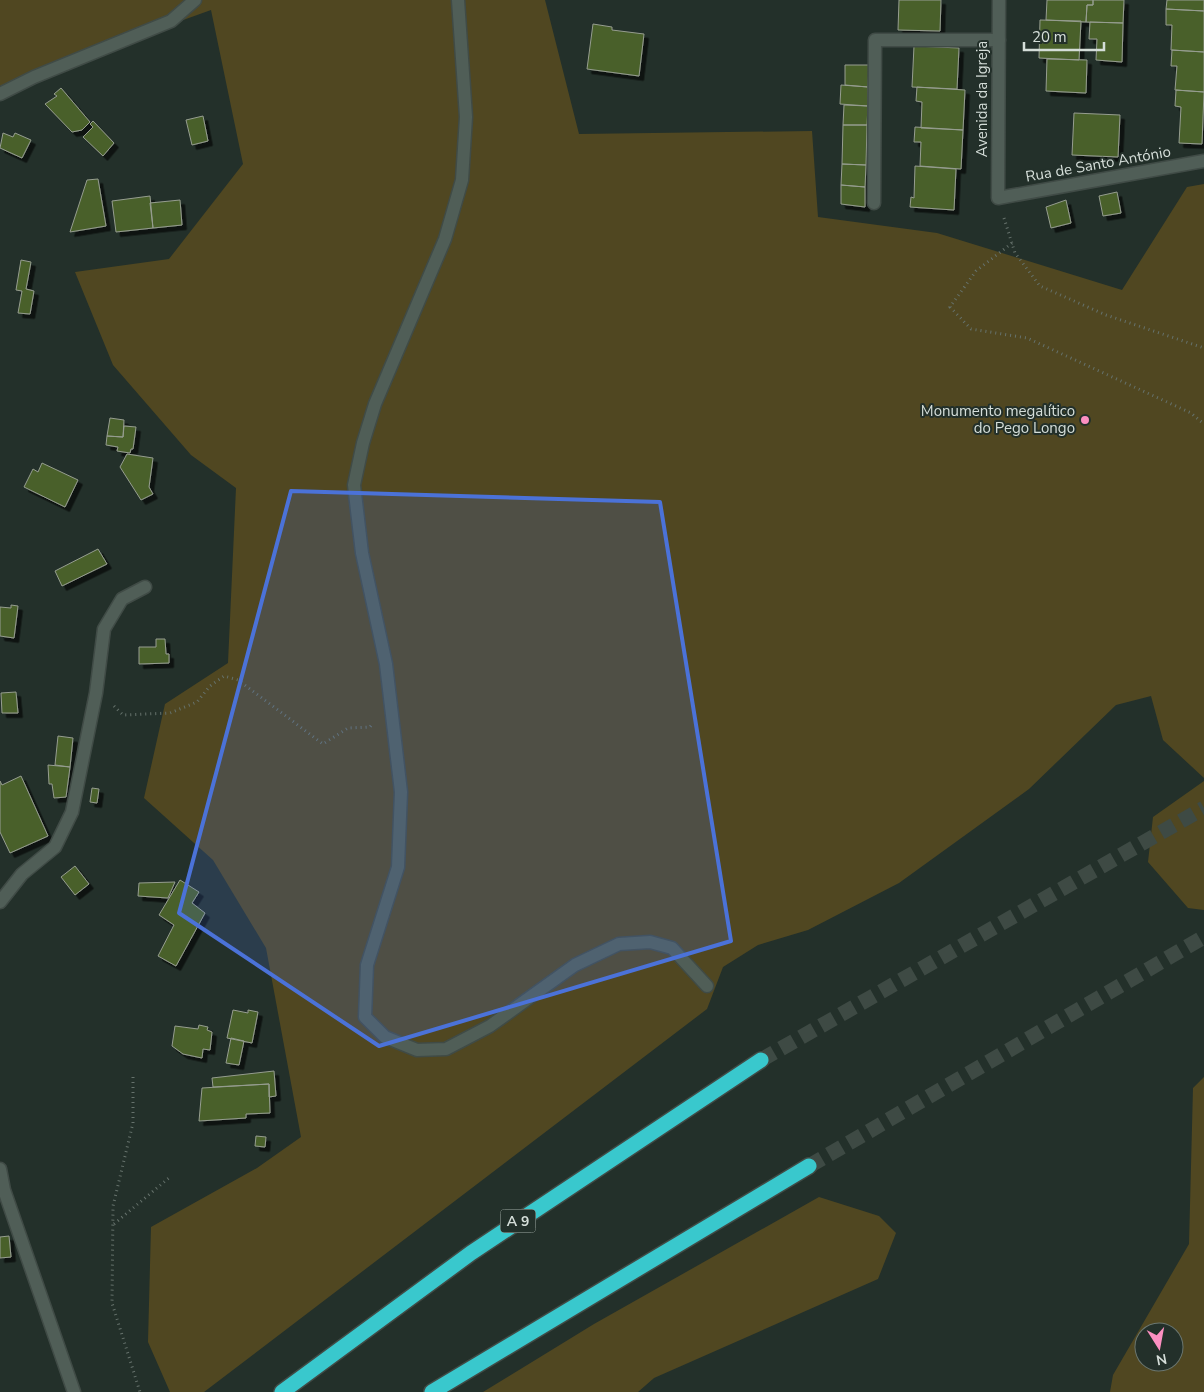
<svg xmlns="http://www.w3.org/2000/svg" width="1204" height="1392" viewBox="0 0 1204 1392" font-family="'Nunito Sans',sans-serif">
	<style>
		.green { fill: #504721; fill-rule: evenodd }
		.building { fill: #48602c; stroke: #969d8f; filter: url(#shadow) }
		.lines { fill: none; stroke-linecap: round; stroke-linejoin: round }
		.motorway-tunnel { stroke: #3e4a44; stroke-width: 15; stroke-dasharray: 15 8; stroke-linecap: butt }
		.service-casing { stroke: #404b46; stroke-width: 15 }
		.minor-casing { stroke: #404b46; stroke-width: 15 }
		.tertiary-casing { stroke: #404b46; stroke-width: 15 }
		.motorway-casing { stroke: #404b46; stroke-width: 18 }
		.path { stroke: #66726c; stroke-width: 3; stroke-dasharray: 1 4; stroke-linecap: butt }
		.service { stroke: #505e57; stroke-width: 12 }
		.minor { stroke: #505e57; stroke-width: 12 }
		.tertiary { stroke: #505e57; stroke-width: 12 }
		.motorway { stroke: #39c8cd; stroke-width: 15 }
		.marked { fill: #4b72d8; fill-opacity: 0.2; stroke: #4b72d8; stroke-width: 4; stroke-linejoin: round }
		.poi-dot { fill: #fc8fc1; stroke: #23302a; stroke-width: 2 }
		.labels { text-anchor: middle; stroke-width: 4; stroke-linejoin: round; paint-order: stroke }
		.shield { fill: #23302a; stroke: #a0aaa4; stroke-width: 1 }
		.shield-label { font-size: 14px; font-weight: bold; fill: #d5ded9 }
		.street-label { font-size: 15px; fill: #d5ded9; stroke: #23302a }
		.poi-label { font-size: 15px; fill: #d5ded9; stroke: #23302a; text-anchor: end }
	</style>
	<defs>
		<filter id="shadow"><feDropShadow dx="4.5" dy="4.5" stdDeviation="0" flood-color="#0009"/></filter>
	</defs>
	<rect width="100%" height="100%" fill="#23302a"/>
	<path class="green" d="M0,0H545L579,134L812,131L818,217L937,233L1122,290L1187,187L1204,184V778L1163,740L1151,696L1116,705L1029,789L899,883L808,930L758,945L723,967L707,1009L204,1392H170L148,1342L151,1227L257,1168L301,1137L266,948L213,860L144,798L165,704L228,663L236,488L191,455L113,365L75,272L169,259L243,164L211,10L0,86Z
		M1204,781V910L1188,908L1148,862L1153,817Z
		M1204,1077V1392H1110L1113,1375L1189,1244L1193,1088ZM1144,1332H1174V1362H1144Z
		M819,1197L879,1216L896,1233L878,1279L654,1378L638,1392H483L594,1324Z"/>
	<path class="building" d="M899,0H941L940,31L898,30Z
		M1047,0H1093V5H1087L1086,22L1046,20Z
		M1093,0H1124L1123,23L1086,22L1087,5H1093Z
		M1167,0H1204V11L1166,9Z
		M1166,9L1204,11V52L1171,50L1172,25H1166Z
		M1040,20L1081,21L1079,60L1039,58Z
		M1090,22L1123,23L1122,62L1096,60L1097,39H1089Z
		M593,24L612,27V30L644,34L639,76L587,69Z
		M914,46L959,48L957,89L912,87Z
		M1172,50L1204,52V92L1175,90L1177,66H1171Z
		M1047,59L1087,60L1086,93L1046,91Z
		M845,65H869L868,87L845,85Z
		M841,85L868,87V106L840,104Z
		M917,87L965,90L963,130L921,128L922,102L916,101Z
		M61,88L90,122L82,130L72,132L45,104L57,96L54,94Z
		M1176,90L1204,92L1202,144L1179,143L1181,107L1175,106Z
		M844,105L868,106L867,125H843Z
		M1074,113L1120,115L1118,157L1072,155Z
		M203,116L208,141L192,145L186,120Z
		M93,121L114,143L103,156L83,137L93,127L90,124Z
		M843,125H867L866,165L842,164Z
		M915,127L963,130L961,169L920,166L921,142H914Z
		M3,133L13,137L15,133L31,140L22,158L0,148Z
		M842,164L866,165L865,187L841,185Z
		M915,166L956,169L954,210L910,207L911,197L914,198Z
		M98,179L106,226L70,232L87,180Z
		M841,185L865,187V207L841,204Z
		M1117,192L1121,213L1103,216L1099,196Z
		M150,196L153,228L116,232L112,201Z
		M180,200L182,225L153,228L150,203Z
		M1066,200L1071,223L1051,228L1046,207Z
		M21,260L31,262L26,289L34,291L30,314L18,313L22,291L16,290Z
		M110,418L124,420L123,437L107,436Z
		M124,426L136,427L133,449H131L130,453L117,451L118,447L106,445L107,436L123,437Z
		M127,454L153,458L149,487L153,494L141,500L120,467Z
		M42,463L78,480L65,507L24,487L33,469L38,472Z
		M98,549L107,564L62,586L55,571Z
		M11,605L18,606L14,638L0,636V607L11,608Z
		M156,639H165L166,654H169V663L139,664V647H156Z
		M16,692L18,713H2L1,693Z
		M58,736L73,738L70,767L55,765Z
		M48,765L70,767L66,797L54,798L52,784H49Z
		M21,776L48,836L10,853L0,832V781L2,785Z
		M92,788L99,789L97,803L90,802Z
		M75,866L89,884L75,895L61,877Z
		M180,880L199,892L192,903L205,913L176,966L158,956L174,925L159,915Z
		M175,882L168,898L138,896L139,883Z
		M233,1010L248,1013V1010L258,1012L252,1043L227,1038Z
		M199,1025L208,1027L207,1030L212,1032L210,1050L203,1049L202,1058L183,1054L172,1046L175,1026L198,1029Z
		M231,1038L244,1041L239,1065L226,1063Z
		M274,1071L276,1096L269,1097V1084L213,1087L212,1078Z
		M269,1084L270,1113L246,1114V1118L199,1121L202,1088Z
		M256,1136L266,1137L265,1147L255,1146Z
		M9,1236L11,1257L0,1258V1237Z"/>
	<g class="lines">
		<path class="motorway-tunnel" d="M761,1060L1204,808
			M809,1166L1204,937"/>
		<defs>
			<path id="service" d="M874,203L875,40H999"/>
			<path id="minor" d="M458,0L466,117L462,180L445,239L375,404L363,443L354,485L362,553L386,664L401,792L398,867L367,965L365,1017L385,1037L417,1050L446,1049L490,1026L575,965L619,944L650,942L672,948L707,986
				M999,0L998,198L1204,161
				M0,94L34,77L171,21L195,0
				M0,902L22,874L55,847L72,812L96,693L104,629L122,599L145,587"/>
			<path id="tertiary" d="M0,1169L4,1190L74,1392"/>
			<path id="motorway" d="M282,1392L471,1253L761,1060
				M432,1392L809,1166"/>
		</defs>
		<use href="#service" class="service-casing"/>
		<use href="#minor" class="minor-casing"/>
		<use href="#tertiary" class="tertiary-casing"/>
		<use href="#motorway" class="motorway-casing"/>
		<path class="path" d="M1004,218L1015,253L1040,286L1106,315L1204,348
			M1012,243L976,271L950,307L971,329L1027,338L1191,413L1204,424
			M114,706L123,715L170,713L197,702L210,686L224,676L238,680L323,744L348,728L370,727L373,723
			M133,1077V1123L113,1206L112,1303L140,1392
			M114,1224L170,1177"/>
		<use href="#service" class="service"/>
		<use href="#minor" class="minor"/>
		<use href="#tertiary" class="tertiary"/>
		<use href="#motorway" class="motorway"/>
	</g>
	<path class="marked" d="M291,491L660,502L731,941L379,1046L179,913Z"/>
	<circle class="poi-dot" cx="1085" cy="420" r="5"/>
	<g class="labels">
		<rect class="shield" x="500.5" y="1209.5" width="35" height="23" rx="4"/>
		<g class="shield-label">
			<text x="518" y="1226">A 9</text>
		</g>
		<g class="street-label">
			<text transform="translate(982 99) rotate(-90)" y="5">Avenida da Igreja</text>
			<text transform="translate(1098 164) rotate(-10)" y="5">Rua de Santo António</text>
		</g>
		<g class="poi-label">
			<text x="1075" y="416">Monumento megalítico<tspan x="1075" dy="17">do Pego Longo</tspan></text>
		</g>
	</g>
	<g transform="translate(1159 1347) rotate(169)"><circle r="24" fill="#23302a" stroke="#6a7670"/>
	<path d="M0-4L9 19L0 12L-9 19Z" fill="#fc8fc1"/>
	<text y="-8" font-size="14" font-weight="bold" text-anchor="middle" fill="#d5ded9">N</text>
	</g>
	<path d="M1024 42v8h80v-8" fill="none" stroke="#d5ded9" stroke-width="2.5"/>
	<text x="1032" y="42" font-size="15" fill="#d5ded9" stroke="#23302a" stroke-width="4" paint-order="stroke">20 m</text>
</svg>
